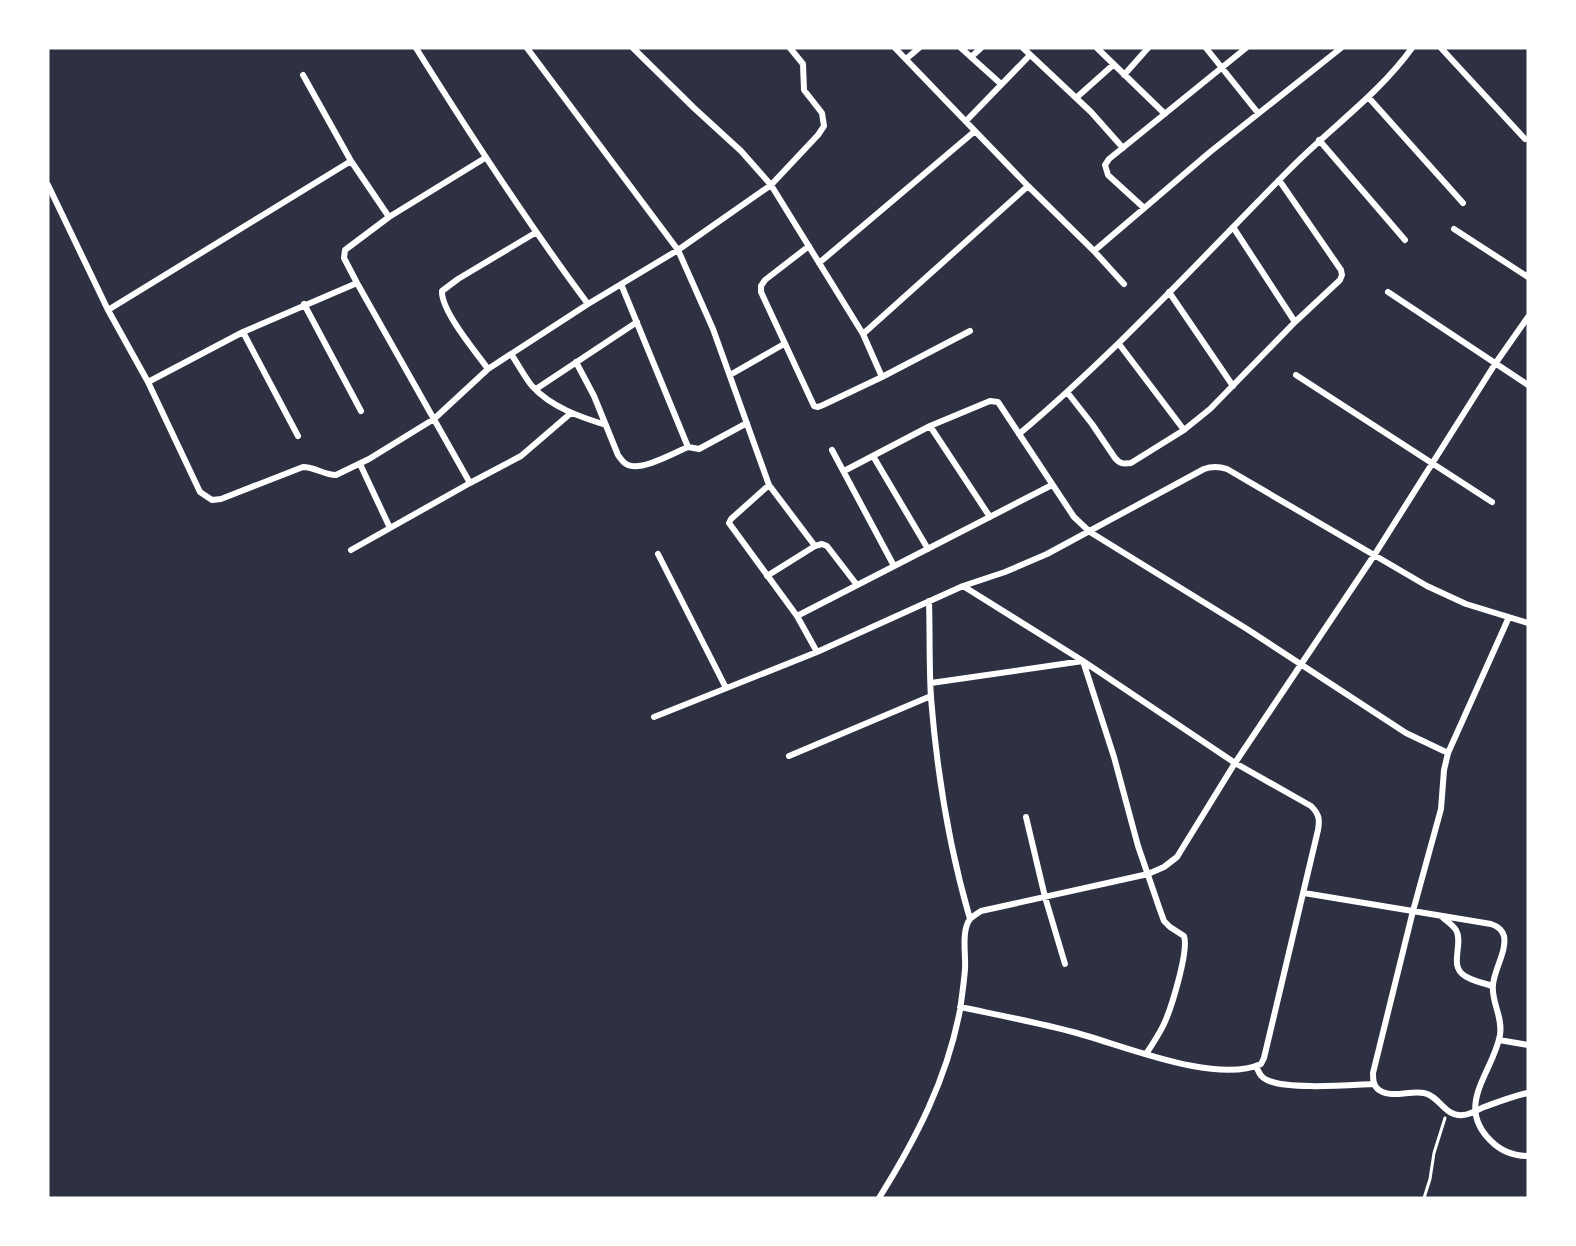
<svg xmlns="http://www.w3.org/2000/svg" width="1576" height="1246" viewBox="0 0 1576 1246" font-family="'Noto Serif',serif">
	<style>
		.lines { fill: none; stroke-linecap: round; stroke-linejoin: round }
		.path { stroke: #fff; stroke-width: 3 }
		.minor { stroke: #fff; stroke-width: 6 }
	</style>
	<rect width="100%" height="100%" fill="#2d3142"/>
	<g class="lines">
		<path class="path" d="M1424,1198L1430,1179L1434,1153L1445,1118"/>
		<path class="minor" d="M416,48C471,136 526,221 588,304
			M527,48L678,250L713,329L769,485L815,546L822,544L827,546L857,585
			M633,48L694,108L741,151L771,185L863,334L1028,186
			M895,48L1028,186L1094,251L1124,284
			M961,48L1001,84
			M1023,48L1091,112L1123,148
			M1097,48L1165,114
			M1206,48L1258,113
			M1441,48L1525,139
			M971,57L981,48
			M906,59L919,48
			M303,75L351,161
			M1124,75L1148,48
			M1076,98L1113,65
			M1369,98L1463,203
			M966,121L1030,55
			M1319,140L1405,240
			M48,185L108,310L148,382L200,492L212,500L221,499L303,467C315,467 324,475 336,475L369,459L434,419L488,369L588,304L678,250L771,185L818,135L824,126L822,113L804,90L803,64L790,48
			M1143,207L1108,175L1105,165L1109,159L1246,48
			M1233,227L1295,322
			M1454,229L1528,277
			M809,246L765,280L761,286V292L814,406L818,407L823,405L882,377L970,331
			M1094,251L1210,152L1341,48
			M819,263L975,131
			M621,284L688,447L699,449L747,423
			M1169,292L1233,386
			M1388,292L1528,385
			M304,304L361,411
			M108,310L351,161L389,217
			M243,332L298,436
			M863,334L882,377
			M1119,344L1184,430
			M511,354C518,364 524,376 532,386C551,407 580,417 606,425
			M576,362L594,396L618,455C621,459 623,463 628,465C642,471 674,453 688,447
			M488,369C476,352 441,311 442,291L458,279L535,233
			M730,375L784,344
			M1296,375L1492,502
			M148,382L243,332L357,283
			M536,389L637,322
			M1067,392L1092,424L1115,458C1120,464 1123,464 1131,463L1184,430L1210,409L1295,322L1340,280L1342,275L1341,270L1279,180
			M930,426L990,517
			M1019,434C1115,353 1201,259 1289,170C1330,128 1378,95 1412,48
			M832,450L894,566
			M873,456L928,549
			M360,464L390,528
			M844,471L930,426L990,401L998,402L1074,517L1090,532L1247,629L1406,733L1448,753
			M470,483L521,456L571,413
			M769,485L731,519L729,523L797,616L817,652
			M351,550L470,483L357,283L344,258L345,250L389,217L485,158
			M658,554L726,688
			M767,576L815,546
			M963,586L1005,572L1047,554L1204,469C1212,466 1218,466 1227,469L1427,586L1466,604L1528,623
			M929,601C930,633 929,666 931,698C937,773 949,847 970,919
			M797,616L1052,485
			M1509,617L1448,753L1444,770L1441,809L1413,911L1373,1073C1373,1079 1373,1086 1379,1090C1392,1099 1410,1090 1424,1093C1440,1096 1444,1117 1463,1115C1470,1115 1477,1110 1484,1107C1498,1102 1514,1096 1528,1093
			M931,683L1083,661L1114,757L1138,846L1160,910L1164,921L1170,927L1184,936C1189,951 1171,1010 1163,1026C1158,1036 1152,1045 1146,1054
			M654,717L817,652L963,586L1083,661L1235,763L1311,806C1319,814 1320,819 1318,830L1264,1058L1261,1064C1215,1085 1120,1044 1073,1032C1036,1022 998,1015 960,1007
			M789,756L931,696
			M1026,817L1045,897L1065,964
			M1304,893L1491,924C1497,926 1502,929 1504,936C1507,951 1494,970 1493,985C1491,1002 1503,1016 1500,1035C1493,1073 1454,1105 1491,1141C1501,1151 1513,1156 1528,1156
			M1442,917C1447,921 1453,925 1456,930C1464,944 1448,966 1465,976C1472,981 1484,983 1492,986
			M1499,1040L1528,1045
			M1256,1066C1259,1072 1260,1077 1267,1080C1287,1090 1350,1085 1374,1084
			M879,1198C916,1139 947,1079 960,1010C962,996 964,982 965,969C966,955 961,931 970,919C973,916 978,913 981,911L1148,874L1164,867L1177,857L1235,763L1375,554L1495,364L1528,317"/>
	</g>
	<rect width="1576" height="1246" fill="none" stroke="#ffffff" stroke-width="99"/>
</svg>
